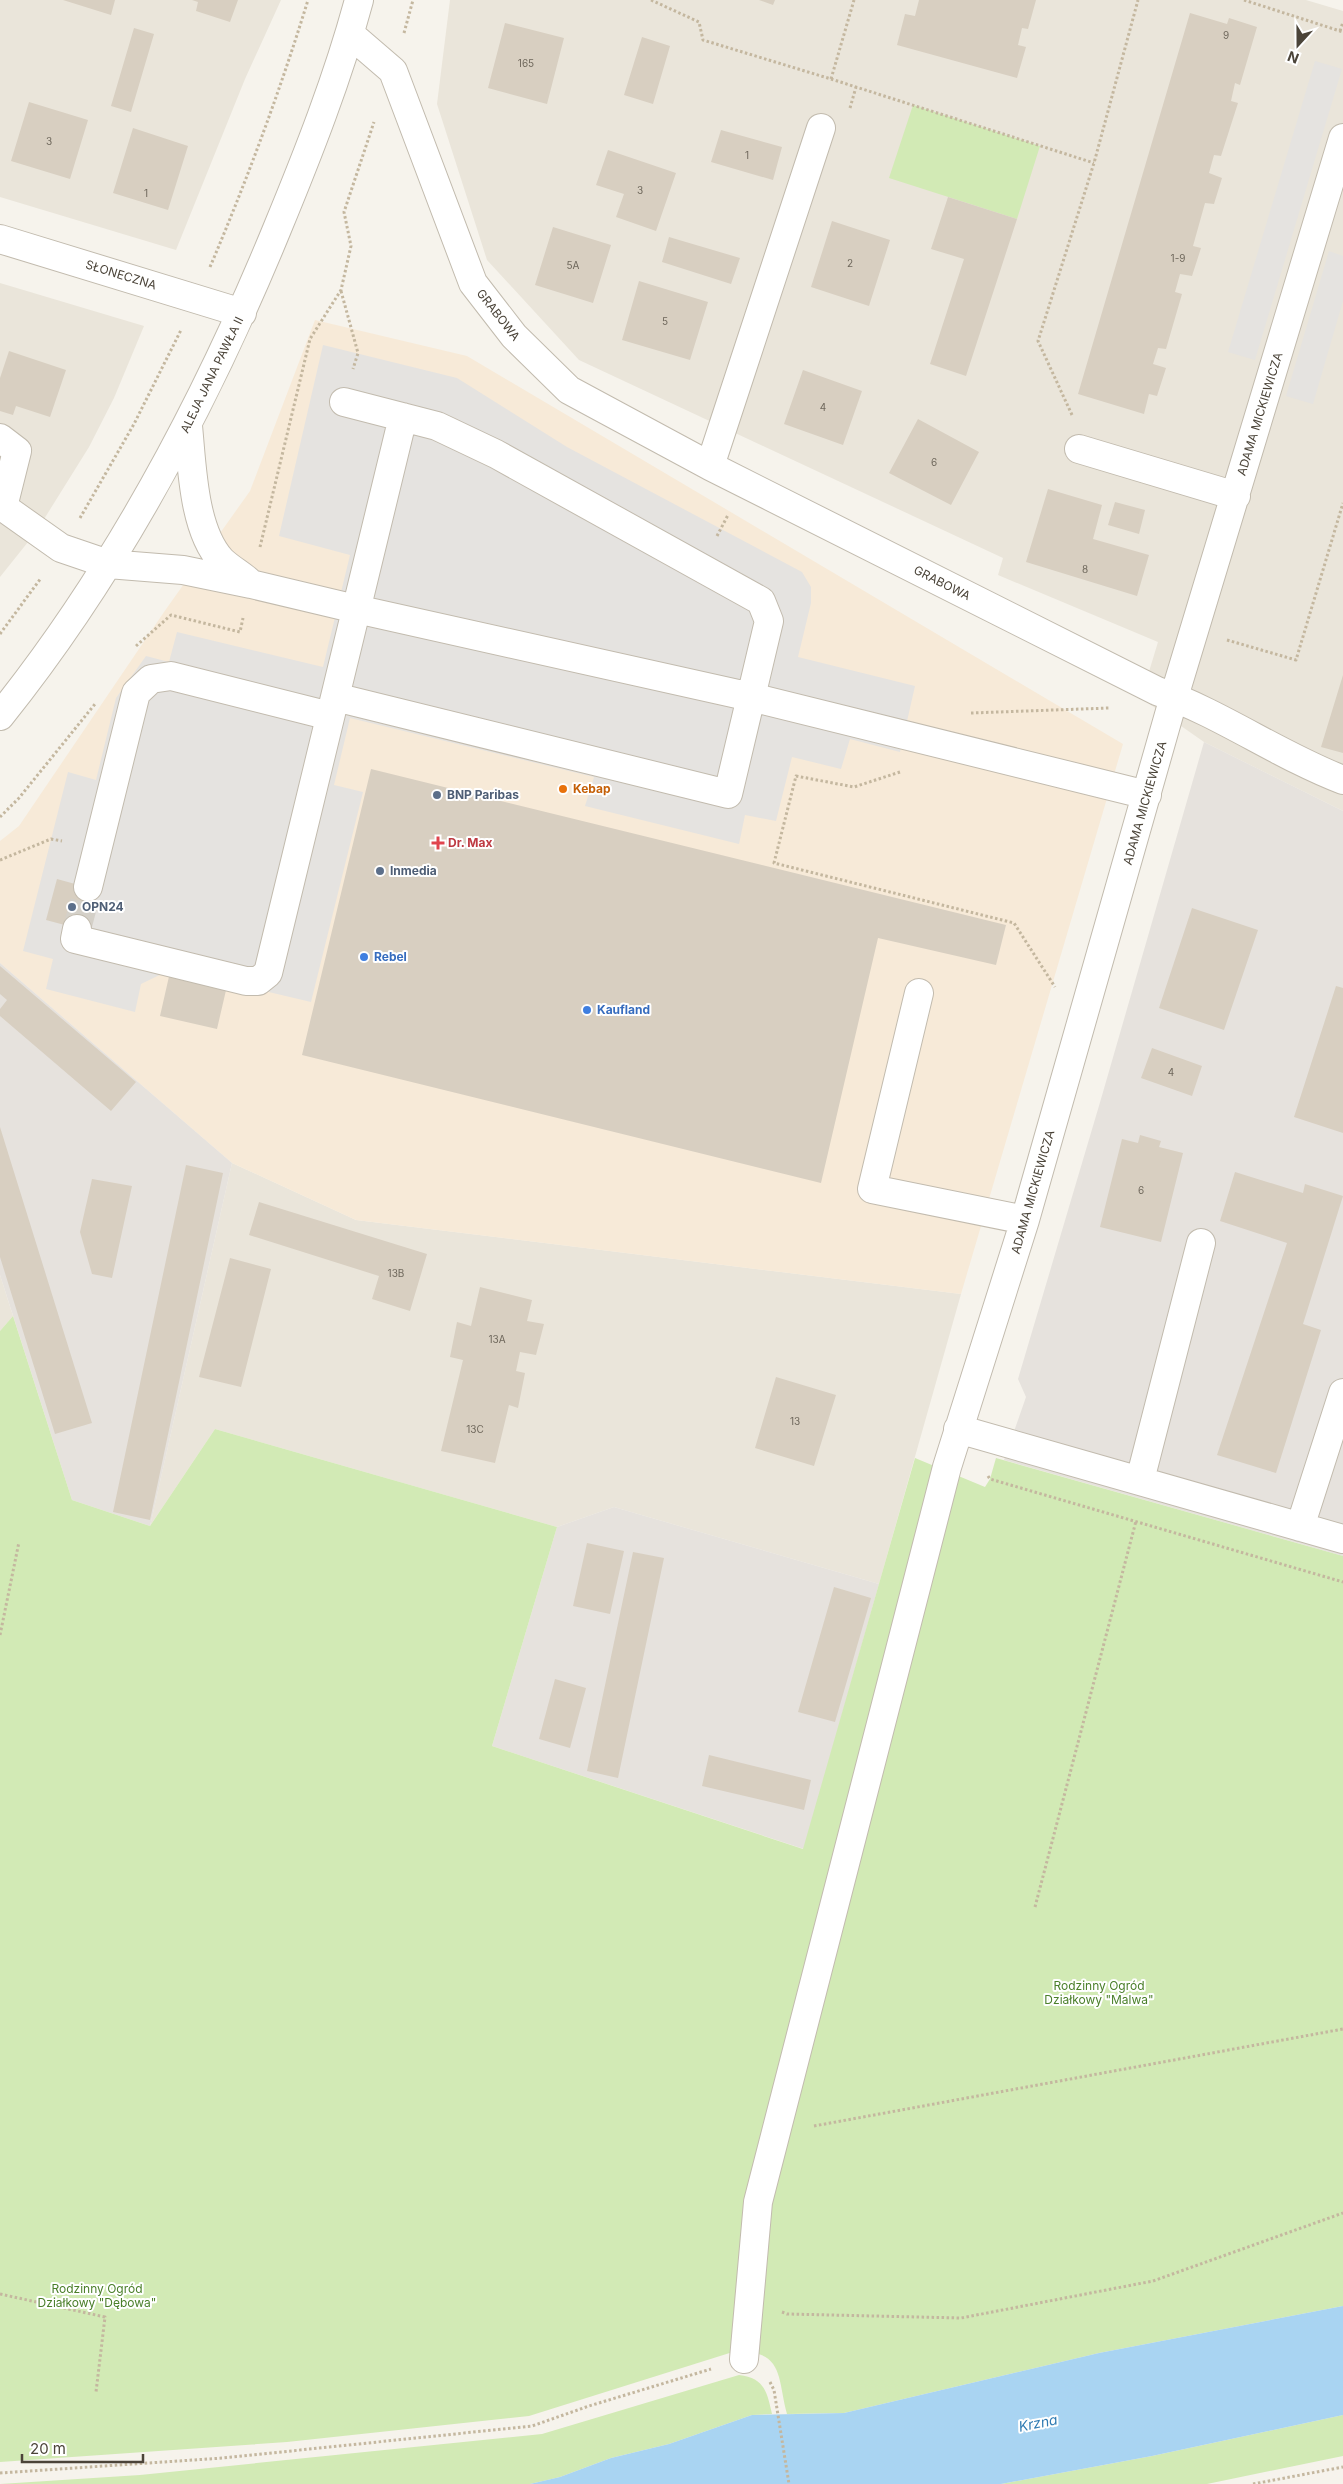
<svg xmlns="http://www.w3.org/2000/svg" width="1343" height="2484" viewBox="0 0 1343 2484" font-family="Inter,sans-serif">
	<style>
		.residential { fill: #eae5da }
		.commercial { fill: #f7ead8 }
		.industrial { fill: #e6e2dd }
		.green { fill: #d2eab5 }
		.parking { fill: #e5e3e0 }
		.water { fill: #a9d4f2 }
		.building { fill: #d8cfc1 }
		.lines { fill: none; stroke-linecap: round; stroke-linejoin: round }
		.minor-tunnel { stroke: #d4d0c8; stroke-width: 28; stroke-dasharray: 28 14; stroke-linecap: butt }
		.minor-casing { stroke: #c2bbae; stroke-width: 30 }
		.path { stroke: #c4b79f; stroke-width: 3; stroke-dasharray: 2.5 2.5; stroke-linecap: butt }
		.minor { stroke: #fff; stroke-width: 28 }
		.food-dot { fill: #e8710a; stroke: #fff; stroke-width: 2 }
		.service-dot { fill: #5c6f8a; stroke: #fff; stroke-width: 2 }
		.health-dot { fill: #e0444e; stroke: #fff; stroke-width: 2 }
		.shop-dot { fill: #3f7fe0; stroke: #fff; stroke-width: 2 }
		.labels { text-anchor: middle; stroke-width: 4; stroke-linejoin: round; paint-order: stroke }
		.number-label { font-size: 10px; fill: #6e675b }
		.street-label { font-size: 12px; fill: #4b4439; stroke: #fff }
		.food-label { font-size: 12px; font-weight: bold; fill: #c56008; stroke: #fff; text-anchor: start }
		.service-label { font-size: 12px; font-weight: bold; fill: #4e5e75; stroke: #fff; text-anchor: start }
		.health-label { font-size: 12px; font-weight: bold; fill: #be3a42; stroke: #fff; text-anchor: start }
		.shop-label { font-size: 12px; font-weight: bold; fill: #366cbe; stroke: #fff; text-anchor: start }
		.park-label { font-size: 12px; fill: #4a7f2a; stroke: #fff }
		.water-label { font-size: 14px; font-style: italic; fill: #2e7ab2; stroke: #fff }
	</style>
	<rect width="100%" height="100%" fill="#f6f3ec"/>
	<path class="residential" d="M0,0H281L245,79L176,250L0,197Z
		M450,0H1306L1343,11V811L1204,742L1141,698L1158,642L998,575L1003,558L579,360L487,260L437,104Z
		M0,283L144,326L114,398L89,447L36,532L0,577Z
		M232,1163L356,1220L961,1294L879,1584L614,1507L557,1527L215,1429L150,1526Z
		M0,1275L13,1316L0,1331Z"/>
	<path class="commercial" d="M315,320L467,356L1123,744L961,1294L356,1220L232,1163L0,963V841L19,826L164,612L250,491Z"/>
	<path class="industrial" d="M1204,742L1343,811V1556L1004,1460L1026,1397L1018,1379L1101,1099Z
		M0,963L232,1163L150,1526L72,1500L0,1275Z
		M614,1507L879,1584L804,1849L492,1746L557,1527Z"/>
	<path class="green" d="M913,105L1040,146L1017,219L889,178Z
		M13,1316L72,1500L150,1526L215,1429L557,1527L492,1746L803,1849L915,1458L985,1487L990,1479L996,1458L1343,1556V2306L1099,2353L844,2413L787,2414C777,2376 784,2351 736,2351L529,2416L287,2442L0,2462V1331Z
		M739,2375C764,2378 767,2391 772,2414L752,2415L669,2444L611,2458L560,2477L530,2484H0L140,2475L542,2434Z
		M1343,2415V2456L1207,2484H1001L1152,2456Z"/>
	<path class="parking" d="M1315,61L1342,69L1255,360L1228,352Z
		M1329,251L1343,256V301L1313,404L1286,396Z
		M323,345L457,378L567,447L802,572L811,587V603L798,657L915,686L900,752L850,739L841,769L792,757L776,821L745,815L739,844L585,806L594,777L350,718L334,785L363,792L311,1002L172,969L141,984L135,1012L46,989L53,959L23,951L68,772L96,780L116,698L146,656L169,662L177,632L323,667L350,555L279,536Z"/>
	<path class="water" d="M1343,2306V2415L1152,2456L1001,2484H530L560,2477L611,2458L669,2444L752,2415L844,2413L1099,2353Z"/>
	<path class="building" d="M63,0H115L111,15Z
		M192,0H238L230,22L196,11L198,2Z
		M759,0H775L773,5Z
		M919,0H1036L1028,29L1022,28L1018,45L1026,47L1017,78L897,45L905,14L915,16Z
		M1190,13L1227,24L1229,18L1257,27L1240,85L1235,83L1231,101L1238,103L1221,156L1214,155L1209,173L1222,178L1214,204L1205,203L1193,246L1201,248L1192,276L1180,274L1175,292L1182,294L1166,349L1158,348L1153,364L1166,368L1157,396L1149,394L1144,414L1078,394Z
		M505,23L564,38L547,104L488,88Z
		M134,28L154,34L131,112L111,106Z
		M642,37L670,46L653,104L624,95Z
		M29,102L88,120L70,179L11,161Z
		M133,128L188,146L168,210L113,193Z
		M721,130L782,147L773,180L711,162Z
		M608,150L676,173L656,231L616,217L624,194L596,185Z
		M948,197L1017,219L966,376L930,364L964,259L931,249Z
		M832,221L890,240L869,306L811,287Z
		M553,227L611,245L593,303L535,285Z
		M669,237L740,258L731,284L662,262Z
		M639,281L708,302L690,360L622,340Z
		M9,351L66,370L50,417L16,406L13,415L0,411V378Z
		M803,370L862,391L843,445L784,424Z
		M918,419L979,452L951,505L889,473Z
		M1048,489L1102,505L1093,539L1149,555L1137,596L1026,562Z
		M1115,502L1145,510L1139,534L1108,525Z
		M1343,675V753L1321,747Z
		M371,769L1006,925L996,965L878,938L821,1183L302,1055Z
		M57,879L97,890L87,931L46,920Z
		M1192,908L1258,930L1224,1030L1159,1008Z
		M0,966L136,1082L111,1111L0,1016V1009L7,1000L0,994Z
		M170,972L227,986L217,1029L160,1016Z
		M1336,986L1343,988V1133L1294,1117Z
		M1152,1048L1202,1066L1192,1096L1141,1078Z
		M0,1127L92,1423L55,1434L0,1257Z
		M1140,1135L1161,1141L1159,1147L1183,1153L1161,1242L1100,1227L1122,1139L1138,1143Z
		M186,1165L223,1173L150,1520L113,1512Z
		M1235,1172L1303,1193L1305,1184L1343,1196L1303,1324L1321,1330L1276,1473L1217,1455L1287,1243L1220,1221Z
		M92,1179L132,1186L112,1278L92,1274L80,1232Z
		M259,1202L427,1254L410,1311L372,1299L379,1276L249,1235Z
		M230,1258L271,1269L241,1387L199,1377Z
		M480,1287L532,1300L527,1321L544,1324L536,1355L520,1352L516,1371L525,1373L518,1408L509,1405L495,1463L441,1451L463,1360L450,1357L457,1322L471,1326Z
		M776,1377L836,1395L814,1466L755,1448Z
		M587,1543L624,1551L610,1614L573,1606Z
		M633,1552L664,1558L618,1778L587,1771Z
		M834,1587L871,1598L835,1722L798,1712Z
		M555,1679L586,1688L570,1748L539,1739Z
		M709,1755L811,1780L804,1810L702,1786Z"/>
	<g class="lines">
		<path class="minor-tunnel" d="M77,929L88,887"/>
		<defs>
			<path id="minor" d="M350,34L393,71L473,283L514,336L569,390L710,466L1157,691C1222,714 1278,755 1343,780
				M0,239L242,313
				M188,426C192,465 193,529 221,560C229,568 240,574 248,581
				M0,438L17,451L3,507L61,548L108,564L183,570L251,584L356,609L751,697L1147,795
				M1079,449L1236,496
				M710,466L821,128
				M335,697L728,794L769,621L761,601L496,454L437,426L344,402
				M0,716C118,569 206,402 277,229C308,154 338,78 359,0
				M88,887L136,693L151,679L171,676L330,716
				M77,929L75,939L246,981H258L268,973L403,417
				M919,993L872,1189L1025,1220
				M958,1429L1343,1539
				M1140,1480L1201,1243
				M1300,1527L1343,1393
				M744,2359L758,2202L947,1467L1025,1220L1174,697L1343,138"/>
		</defs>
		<use href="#minor" class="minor-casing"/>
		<path class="path" d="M651,0L699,22L703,40L831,79L1094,163
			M1244,0L1343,32
			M1340,31L1343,22
			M404,33L413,0
			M831,79L854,0
			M850,108L856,87
			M210,267C247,180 280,91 308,0
			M341,291L358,353L353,369
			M1072,415L1038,341L1094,163L1138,0
			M80,518L134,424L181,330
			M717,536L728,515
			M260,547L310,339L341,290L351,246L344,212L374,122
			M0,634L41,578
			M1227,640L1296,660L1343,503
			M136,646L171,615L240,632L243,618
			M971,713L1109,708
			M900,772L854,787L796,776L774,863L1014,923L1055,987
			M0,817L19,798L95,704
			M0,860L51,839L62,841
			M988,1476L990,1479L1343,1582
			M0,1635L19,1542
			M1035,1907L1136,1521
			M814,2126L1343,2029
			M0,2294L105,2317L96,2392
			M782,2312L787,2314L961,2318L1153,2281L1343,2213
			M770,2382L774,2390L789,2484
			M0,2473L223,2458L532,2426L589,2406L711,2369
			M1253,2484L1343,2467"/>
		<use href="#minor" class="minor"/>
	</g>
	<circle class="food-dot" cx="563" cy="789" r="5"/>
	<g class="service-dot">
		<circle cx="437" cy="795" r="5"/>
		<circle cx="380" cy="871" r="5"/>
		<circle cx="72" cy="907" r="5"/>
	</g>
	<path class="health-dot" d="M435.5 835.5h5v5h5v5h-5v5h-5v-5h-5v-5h5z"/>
	<g class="shop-dot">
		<circle cx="364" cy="957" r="5"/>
		<circle cx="587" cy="1010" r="5"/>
	</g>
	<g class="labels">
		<g class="number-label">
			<text x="1226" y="39">9</text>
			<text x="526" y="67">165</text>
			<text x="49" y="145">3</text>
			<text x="747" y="159">1</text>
			<text x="640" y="194">3</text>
			<text x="146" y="197">1</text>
			<text x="1178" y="262">1-9</text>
			<text x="850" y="267">2</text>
			<text x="573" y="269">5A</text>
			<text x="665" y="325">5</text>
			<text x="823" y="411">4</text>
			<text x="934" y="466">6</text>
			<text x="1085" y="573">8</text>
			<text x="1171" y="1076">4</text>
			<text x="1141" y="1194">6</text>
			<text x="396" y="1277">13B</text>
			<text x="497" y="1343">13A</text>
			<text x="795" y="1425">13</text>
			<text x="475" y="1433">13C</text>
		</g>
		<g class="street-label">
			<text transform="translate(121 275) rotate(17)" y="4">SŁONECZNA</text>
			<text transform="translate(498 315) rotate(52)" y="4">GRABOWA</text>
			<text transform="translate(212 375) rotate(-64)" y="4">ALEJA JANA PAWŁA II</text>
			<text transform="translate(1260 414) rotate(-73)" y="4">ADAMA MICKIEWICZA</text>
			<text transform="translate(942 583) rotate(27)" y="4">GRABOWA</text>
			<text transform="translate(1145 803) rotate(-74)" y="4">ADAMA MICKIEWICZA</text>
			<text transform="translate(1033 1192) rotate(-74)" y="4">ADAMA MICKIEWICZA</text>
		</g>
		<g class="food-label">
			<text x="573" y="793">Kebap</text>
		</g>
		<g class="service-label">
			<text x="447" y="799">BNP Paribas</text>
			<text x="390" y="875">Inmedia</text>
			<text x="82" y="911">OPN24</text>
		</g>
		<g class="health-label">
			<text x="448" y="847">Dr. Max</text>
		</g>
		<g class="shop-label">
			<text x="374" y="961">Rebel</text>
			<text x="597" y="1014">Kaufland</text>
		</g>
		<g class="park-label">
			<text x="1099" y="1990">Rodzinny Ogród<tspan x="1099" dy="14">Działkowy "Malwa"</tspan></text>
			<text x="97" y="2293">Rodzinny Ogród<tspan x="97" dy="14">Działkowy "Dębowa"</tspan></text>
		</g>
		<g class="water-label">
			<text transform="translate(1038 2423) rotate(-11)" y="5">Krzna</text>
		</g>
	</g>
	<g transform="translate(1298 45) rotate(201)" stroke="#ffffff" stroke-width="4" paint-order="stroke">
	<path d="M0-4L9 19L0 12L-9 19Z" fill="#4b4439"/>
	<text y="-8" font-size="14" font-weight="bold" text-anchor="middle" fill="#4b4439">N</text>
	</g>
	<path d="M22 2454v8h121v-8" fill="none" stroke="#4b4439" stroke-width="2.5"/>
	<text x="30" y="2454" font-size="15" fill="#4b4439" stroke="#ffffff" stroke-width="4" paint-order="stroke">20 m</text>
</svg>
